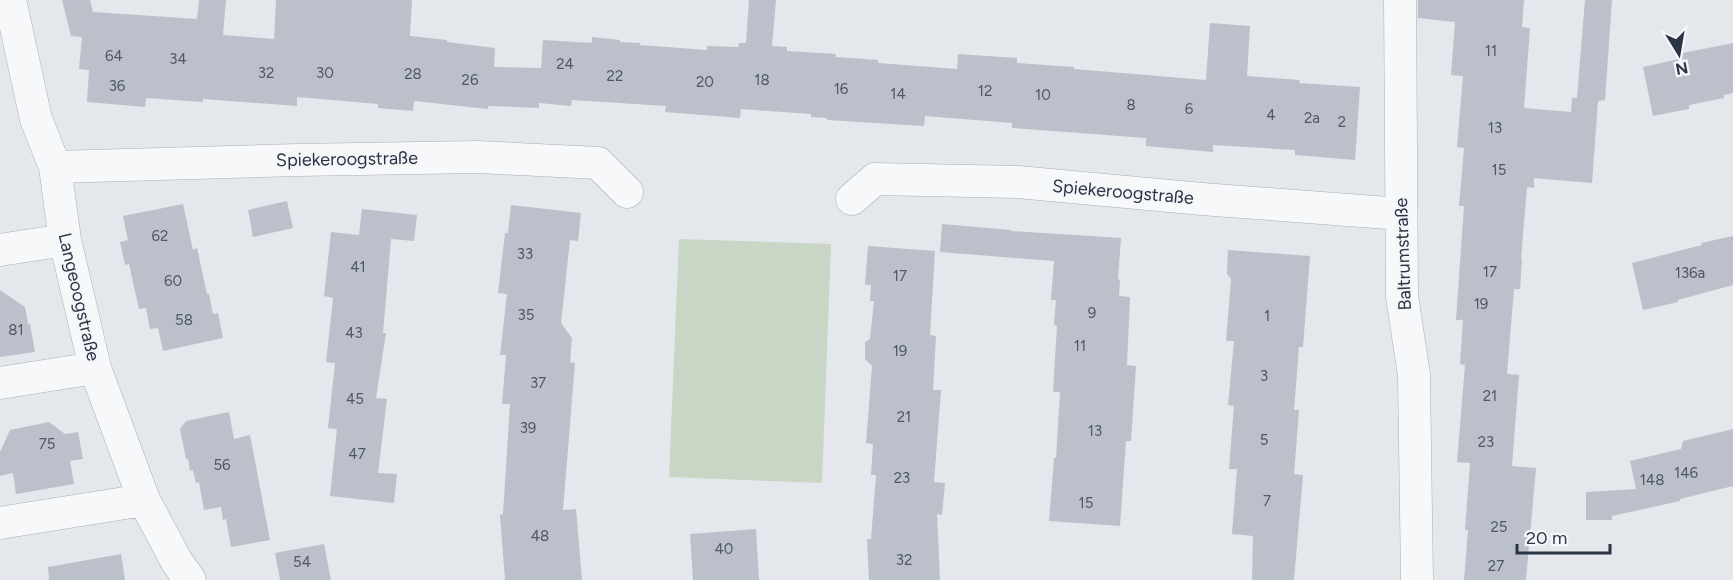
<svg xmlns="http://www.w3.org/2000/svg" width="1733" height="580" viewBox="0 0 1733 580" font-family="Figtree,sans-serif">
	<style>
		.green { fill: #c9d6c5 }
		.building { fill: #bbc0ca }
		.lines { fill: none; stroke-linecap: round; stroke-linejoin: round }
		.street-casing { stroke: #a9aeb7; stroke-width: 33 }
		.street { stroke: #f7f8fa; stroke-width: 32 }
		.labels { text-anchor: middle; stroke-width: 4.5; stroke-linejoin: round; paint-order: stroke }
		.number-label { font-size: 15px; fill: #4f5766 }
		.street-label { font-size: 18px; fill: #2b3445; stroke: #f4f6f9 }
	</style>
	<rect width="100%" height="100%" fill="#e4e7ec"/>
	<path class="green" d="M679,239L831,244L822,483L669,477Z"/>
	<path class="building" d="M62,0H90L93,12L197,19L199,0H226L223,35L274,39L276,0H412L410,36L447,40V42L495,48L494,67L541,68L543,40L592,43V37L620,40V42L640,43V45L707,50V46L738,47L739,43H746L749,0H776L772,46L787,47V51L836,54L835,57L878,60V63L957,69L958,54L1017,58V63L1074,67V69L1206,80L1210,23L1250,26L1247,76L1300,80L1299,83L1360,87L1355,160L1295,155V150L1213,145V152L1146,146V138L1012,128V123L925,116L924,126L827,120V118L811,117V114L741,109L740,118L665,112L666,106L572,100L571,106L539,103V108L488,106V109L414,101L413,111L378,108V104L297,97V106L203,99V102L146,98L145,107L87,102L89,70L79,69L82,37L71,36Z
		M1418,0H1524L1522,27L1530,28L1524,108L1571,112L1572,98H1577L1585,0H1612L1605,100L1598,101L1592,183L1534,178V188L1527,187L1521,259H1522L1520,289H1514L1507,374L1519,375L1512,466L1536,468L1526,580H1464L1468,530H1465L1470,463L1457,462L1465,365L1460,364L1463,320H1456L1464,206H1459L1464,148L1457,147L1463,76L1451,75L1455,22L1418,18Z
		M1733,43V93L1724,95V98L1689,105V109L1653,116L1643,67L1679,59L1678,54Z
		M287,201L293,228L253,237L248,210Z
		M183,204L193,250L197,248L207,294H209L213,314L218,313L223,338L163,351L158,328L150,329L146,308L139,309L129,264L125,265L120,242L128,240L123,216Z
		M511,205L581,213L578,241L570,240L561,323L572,338L570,362L575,363L563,510L576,509L582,580H505L500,515L503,514L510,404H502L506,355H500L507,294L498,293L505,233H508Z
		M362,209L417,215L414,241L391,239L383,333H386L376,398L387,399L378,473L397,474L394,503L330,496L337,429L328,428L335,363L326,362L333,298L324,296L331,232L359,235Z
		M942,224L1011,230V231L1121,238L1118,279L1120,280L1119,296L1130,297L1127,365L1136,366L1131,441H1126L1120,526L1049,521L1054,458H1056L1060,392H1053L1057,326L1054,325L1056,300H1051L1054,261L940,252Z
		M1733,236V285L1678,300V302L1643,310L1632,263L1702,245L1701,243Z
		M868,246L935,251L930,335L936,336L933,390H941L934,482L945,483L942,515L937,514L940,580H869L867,539H871L876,475H871L873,444L866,443L872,366L865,359V342L870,339L874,301H870L871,285H865Z
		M1228,250L1310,256L1303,347H1299L1294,410H1299L1294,474L1303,475L1294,580H1252L1253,536L1232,534L1237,469H1229L1234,406L1228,405L1234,341H1226L1231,279L1227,274Z
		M0,290L25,307L28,324H30L35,352L0,357Z
		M229,412L234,439L250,435L270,540L231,547L226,519L223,520L221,507L204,510L199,482L196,483L193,470L190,471L188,459H186L180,429L186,421Z
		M49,422L65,434L78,432L83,459L70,461L74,484L16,494L13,473L0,476V452L10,430Z
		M1733,429V486L1680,499V501L1612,516V520H1586V492L1636,489L1630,461L1681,449L1683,441Z
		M756,529L759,580H693L690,534Z
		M324,544L331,580H280L275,553Z
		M121,554L125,580H49L48,567Z"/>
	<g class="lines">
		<defs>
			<path id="street" d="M10,0L36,119L55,167L65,240L95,368L144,500L177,562L190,580
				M1400,0L1402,296L1414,375L1417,580
				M55,167L298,160L477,157L598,163L627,192
				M852,199L875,179L1018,182L1202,199L1401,214
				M0,250L65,240
				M0,383L95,368
				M0,523L144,500"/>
		</defs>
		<use href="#street" class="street-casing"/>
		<use href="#street" class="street"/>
	</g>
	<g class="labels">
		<g class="number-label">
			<text x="1491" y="56">11</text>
			<text x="114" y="61">64</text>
			<text x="178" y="64">34</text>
			<text x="565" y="69">24</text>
			<text x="266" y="78">32</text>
			<text x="325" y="78">30</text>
			<text x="413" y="79">28</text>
			<text x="615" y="81">22</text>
			<text x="470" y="85">26</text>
			<text x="762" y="85">18</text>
			<text x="705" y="87">20</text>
			<text x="117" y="91">36</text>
			<text x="841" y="94">16</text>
			<text x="985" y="96">12</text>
			<text x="898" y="99">14</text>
			<text x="1043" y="100">10</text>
			<text x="1131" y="110">8</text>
			<text x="1189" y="114">6</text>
			<text x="1271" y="120">4</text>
			<text x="1312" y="123">2a</text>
			<text x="1342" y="127">2</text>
			<text x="1495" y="133">13</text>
			<text x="1499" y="175">15</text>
			<text x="160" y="241">62</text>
			<text x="525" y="259">33</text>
			<text x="358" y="272">41</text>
			<text x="1490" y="277">17</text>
			<text x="1690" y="278">136a</text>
			<text x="900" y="281">17</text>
			<text x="173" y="286">60</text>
			<text x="1481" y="309">19</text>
			<text x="1092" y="318">9</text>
			<text x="526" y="320">35</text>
			<text x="1267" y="321">1</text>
			<text x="184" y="325">58</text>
			<text x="16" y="335">81</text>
			<text x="354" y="338">43</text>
			<text x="1080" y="351">11</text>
			<text x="900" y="356">19</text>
			<text x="1264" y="381">3</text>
			<text x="538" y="388">37</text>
			<text x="1490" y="401">21</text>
			<text x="355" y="404">45</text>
			<text x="904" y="422">21</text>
			<text x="528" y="433">39</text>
			<text x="1095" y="436">13</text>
			<text x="1264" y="445">5</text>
			<text x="1486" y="447">23</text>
			<text x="47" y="449">75</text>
			<text x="357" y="459">47</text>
			<text x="222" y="470">56</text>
			<text x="1686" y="478">146</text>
			<text x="902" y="483">23</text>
			<text x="1652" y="485">148</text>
			<text x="1267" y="506">7</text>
			<text x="1086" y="508">15</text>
			<text x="1499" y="532">25</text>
			<text x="540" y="541">48</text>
			<text x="724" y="554">40</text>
			<text x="904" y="565">32</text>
			<text x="302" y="567">54</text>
			<text x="1496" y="571">27</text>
		</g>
		<g class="street-label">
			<text transform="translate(347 159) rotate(-1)" y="6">Spiekeroogstraße</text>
			<text transform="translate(1123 192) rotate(5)" y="6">Spiekeroogstraße</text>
			<text transform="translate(1403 254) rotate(-92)" y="6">Baltrumstraße</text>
			<text transform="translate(79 297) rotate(77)" y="6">Langeoogstraße</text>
		</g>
	</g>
	<g transform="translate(1679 54) rotate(169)" stroke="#f4f6f9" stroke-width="4.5" paint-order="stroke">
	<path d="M0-4.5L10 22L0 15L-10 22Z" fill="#2b3445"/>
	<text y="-9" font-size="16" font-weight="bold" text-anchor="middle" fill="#2b3445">N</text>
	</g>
	<path d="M1517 544v9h93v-9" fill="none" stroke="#2b3445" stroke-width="3"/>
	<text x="1526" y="544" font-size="18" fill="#2b3445" stroke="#f4f6f9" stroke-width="4.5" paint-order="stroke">20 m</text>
</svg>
